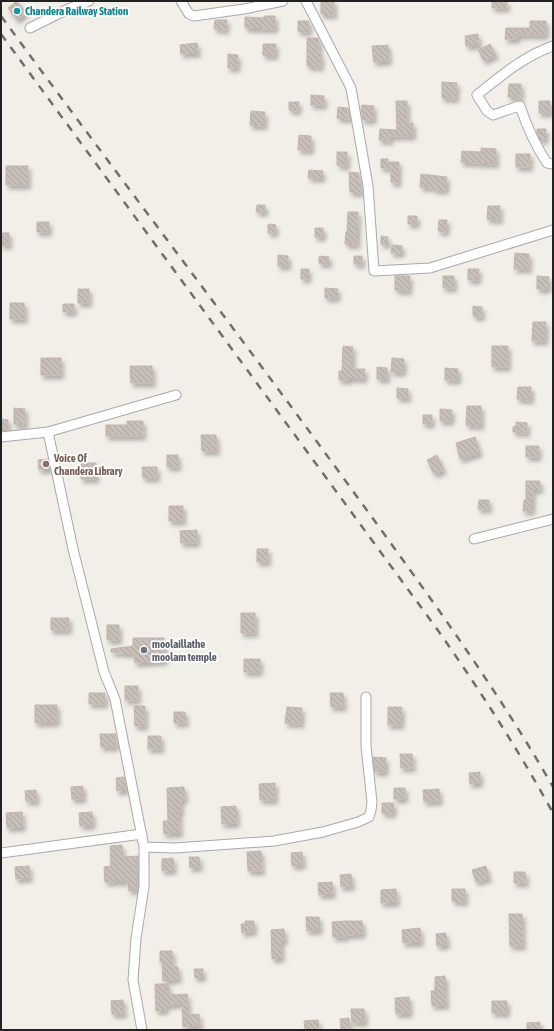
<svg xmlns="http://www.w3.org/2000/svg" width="554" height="1031" viewBox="0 0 554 1031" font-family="'Asap Condensed',sans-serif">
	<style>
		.building { fill: url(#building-back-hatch); stroke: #c4b6ab; filter: url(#shadow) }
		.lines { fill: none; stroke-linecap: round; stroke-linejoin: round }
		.street-casing { stroke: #a9a9a9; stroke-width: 11 }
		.street { stroke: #fff; stroke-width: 9 }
		.rail { stroke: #707070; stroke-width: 2.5; stroke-dasharray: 8 8; stroke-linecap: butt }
		.culture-dot { fill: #0f9aa8; stroke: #fff; stroke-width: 1.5 }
		.education-dot { fill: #8d6e63; stroke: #fff; stroke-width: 1.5 }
		.worship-dot { fill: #6b7280; stroke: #fff; stroke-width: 1.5 }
		.labels { text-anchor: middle; stroke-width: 3.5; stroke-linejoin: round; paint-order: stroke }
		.culture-label { font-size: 11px; font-weight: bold; fill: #0d838f; stroke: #fff; text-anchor: start }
		.education-label { font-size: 11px; font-weight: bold; fill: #785e54; stroke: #fff; text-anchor: start }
		.worship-label { font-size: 11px; font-weight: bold; fill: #5b616d; stroke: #fff; text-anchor: start }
	</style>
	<defs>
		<pattern id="building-back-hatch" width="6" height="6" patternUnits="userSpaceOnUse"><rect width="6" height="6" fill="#c7bfb8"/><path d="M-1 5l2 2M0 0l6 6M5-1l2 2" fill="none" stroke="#aba49e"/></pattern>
		<filter id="shadow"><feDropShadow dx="2.5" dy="4" stdDeviation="2" flood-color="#0004"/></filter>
	</defs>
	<rect width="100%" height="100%" fill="#f2efe9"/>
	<path class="building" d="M17,1L26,13L17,20L8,8Z
		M321,1H334V15L321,14Z
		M492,1H507V8H492Z
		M264,16H275V29L245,28V17L264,18Z
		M215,20H227L226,30L214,29Z
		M298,21H309V32L298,31Z
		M530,21H546V35H518L517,39H505L506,28H530Z
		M478,34L479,45L466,46L465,36Z
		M307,38H318L319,40V53L321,54V67L307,66Z
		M197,43L198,53L181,54L180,45Z
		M263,44H276L275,56L263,55Z
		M490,44L496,55L484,61L478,50Z
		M388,45L389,61L374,62L372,46Z
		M228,54L238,55L237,68H228Z
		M442,82L457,83L456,99L442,98Z
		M509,84H521V98L508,97Z
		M311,95L324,96V105H311Z
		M396,101H407V123H413V136H390V141L379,140L380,129L397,130Z
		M539,101H550V113H539Z
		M289,102H299L298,111L289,110Z
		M362,105L374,106L373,120H363L361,108Z
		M338,107L348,108L350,119L337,118Z
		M251,111L265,112L264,126L250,125Z
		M537,129H546L545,140H540L537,133Z
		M299,135L311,136V150H298Z
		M481,148L496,149V164L461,162L462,151L481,152Z
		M337,152H347V166L337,165Z
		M516,154H530V167H516Z
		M381,159H388V162H399L398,183L391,182V168H381Z
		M6,166H28V185H6Z
		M309,170L323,171L322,178H308Z
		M349,172L359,173V184H361V193L350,192Z
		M421,174L447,177L446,190H435V188L420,187Z
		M257,205H265V212H256Z
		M488,206H500V220L487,219Z
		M348,212H358L357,245L345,244L346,232H347Z
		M408,216H417V224H408Z
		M439,220H447L446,232L438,231Z
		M37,222H49V232H37Z
		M268,224L276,225L275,233H268Z
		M315,228H323V237H315Z
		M1,233H9V245H1Z
		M381,236L388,237L387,245L381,244Z
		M392,245L402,246V253H391Z
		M515,253L529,254V269H514Z
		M278,255L288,256V266H278Z
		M319,256L329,257V264L319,263Z
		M354,256H362V264H354Z
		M301,269H309L308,279H301Z
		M468,269H479L478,280H468Z
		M395,276H410L409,291L395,290Z
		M443,276H454V288H443Z
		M537,276L549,277L548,289H537Z
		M325,288L338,289L337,298H325Z
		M78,289H89V303H78Z
		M10,303H24L25,319H10Z
		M63,304H74V312H63Z
		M473,306L482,307V317L473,316Z
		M533,322H546L545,341H532Z
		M343,346L353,347L352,369H365L364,379L350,378L349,380H339V371H342Z
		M492,346H508V367H492Z
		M41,358H61V375H41Z
		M392,358L404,359L403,372H391Z
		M130,366H152L153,383H131Z
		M377,367L387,368V379H377Z
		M445,368L458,369V380H445Z
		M518,387H531V400L517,399Z
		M397,388L408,389V398H397Z
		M467,406H481V426L466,425Z
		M14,408L25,409V425L14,424Z
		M440,409L452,410L451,421H440Z
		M423,415H432V424H423Z
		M1,419L8,420V430L1,431Z
		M127,421H143V436H106V425H127Z
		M516,422L527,423V433L513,432V427L516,426Z
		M201,435H216L217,451H202Z
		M475,437L480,453L460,459L456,443Z
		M526,446H539L538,457H526Z
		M167,455H178V467H167Z
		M437,455L444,470L434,474L427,460Z
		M48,459L50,469L39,470L38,460Z
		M81,463H96V479H81Z
		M142,467H157V478H143Z
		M526,481H540V490L533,489L532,511H523L524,500H526Z
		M479,500H489V509H478Z
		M169,506H183V521H169Z
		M197,530V543H181L180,531Z
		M257,549H268V562H257Z
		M241,613H255V633H241Z
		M51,618H69V630H51Z
		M107,625H119V640H107Z
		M133,638H164L165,661L135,663L134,654L111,652V649L133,646Z
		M244,659H260V672H244Z
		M125,686H138V700H125Z
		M89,693H105V704H89Z
		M330,693H343L344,707H331Z
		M35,705H57V722L35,723Z
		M134,706H145V726H135Z
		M287,707L302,708L301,724L285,723Z
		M388,707H402L401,725H388Z
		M174,712H185L186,723H174Z
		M100,734H116V747H101Z
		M148,736H161V749H148Z
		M400,754H412L413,768H401Z
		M373,757L386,758L385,772H375Z
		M480,772V783L470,784L469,773Z
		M124,777L127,790L117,791L116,778Z
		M275,783V800H260L259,784Z
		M83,786V799H72L71,787Z
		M184,787L185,799L181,800V812H179L180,833L164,834L163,821H168L167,788Z
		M394,788H405V799H394Z
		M439,789L440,801L424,802L423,790Z
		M36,790L37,801H26L25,791Z
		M382,803H394L393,814L382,813Z
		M236,806L237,823L222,824L221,807Z
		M22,812L23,827L7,828L6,813Z
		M92,812L93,825L80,826L79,813Z
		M122,845L123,857L138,856L137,890L129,891L128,881L105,882L104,867L111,866L110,846Z
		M261,851L262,871H248L247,852Z
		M302,852L303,865L292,866L291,853Z
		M189,857H199L200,867L190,868Z
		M173,858L174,870L162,871V859Z
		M29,866L30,878L16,879L15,867Z
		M486,866L489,878L476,882L472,870Z
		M514,872H525L526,883H514Z
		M351,874L352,886L341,887L340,875Z
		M332,882L333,894L319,895L318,883Z
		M396,889L397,902L381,903V890Z
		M452,889H465V902L452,901Z
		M509,914H522L523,946H510Z
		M306,917H319L320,930L307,931Z
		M245,921H254V931L242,933L241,924H245Z
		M345,921H362L363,934L346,935V937H333L332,922Z
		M420,928L421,942L403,943L402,930Z
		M284,929L285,940L281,941L282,958L272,959L271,930Z
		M446,933L447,945L437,946L436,934Z
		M160,951H172L173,967H178L179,979L163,981L162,962H160Z
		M194,969H203V977L195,978Z
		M445,976L446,1005L432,1006L431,991H435V977Z
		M155,984H168L169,995L187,994L189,1015L199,1014L200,1026L183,1027L182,1004L166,1005V1010L156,1011Z
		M409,997L410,1013L396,1014L395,998Z
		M123,1000L124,1014H112L111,1001Z
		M492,1001H507V1013H492Z
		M351,1009H364L365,1022H352Z
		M349,1018L350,1030H341L340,1019Z
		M318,1020L319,1030H305L304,1021Z
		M540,1022V1030H527V1023Z"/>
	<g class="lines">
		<defs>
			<path id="street" d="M181,1L189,14L194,16L244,9L283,1
				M306,1L351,88L368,186L374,271L430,268L553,230
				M30,28L68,9L89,1
				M553,46C524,56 501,76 477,95L487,111L493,115C503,112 511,108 520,106C527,127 535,145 547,163L553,164
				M48,432L176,395
				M1,437L48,432L73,549L104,672L115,699L144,847V887L136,938L133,980L142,1030
				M474,539L553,519
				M144,847L175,848L274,841L323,832L358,822L369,817L371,810L372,802L366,746V697
				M1,853L142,834"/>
		</defs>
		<use href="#street" class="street-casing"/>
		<use href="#street" class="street"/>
		<path class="rail" d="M1,16C116,173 235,329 350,487C421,585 493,682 553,787
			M1,34L437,629C479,689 518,749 553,813"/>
	</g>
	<circle class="culture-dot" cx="17" cy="11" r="4"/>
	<circle class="education-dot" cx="46" cy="464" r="4"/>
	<circle class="worship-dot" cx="144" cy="650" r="4"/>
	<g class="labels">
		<g class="culture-label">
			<text x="25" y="15">Chandera Railway Station</text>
		</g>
		<g class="education-label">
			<text x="54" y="462">Voice Of<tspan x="54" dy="13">Chandera Library</tspan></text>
		</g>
		<g class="worship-label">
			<text x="152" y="648">moolaillathe<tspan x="152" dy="13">moolam temple</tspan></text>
		</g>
	</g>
	<rect width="554" height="1031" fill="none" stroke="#222222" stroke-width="4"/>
</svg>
